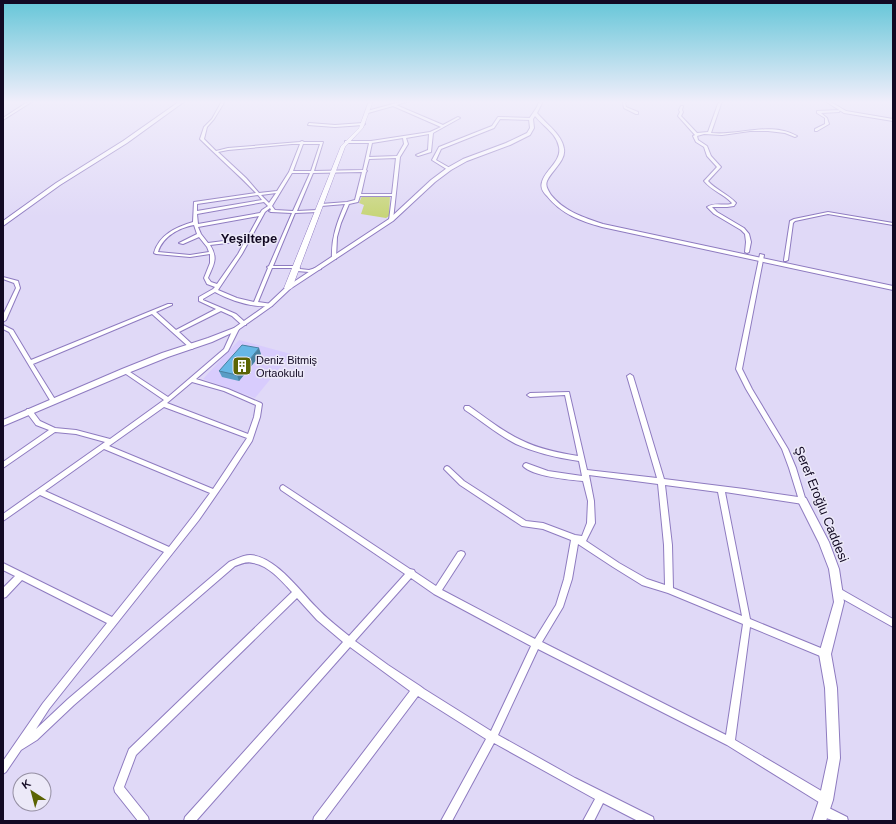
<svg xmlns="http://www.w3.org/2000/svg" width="896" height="824" viewBox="0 0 896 824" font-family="Arial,sans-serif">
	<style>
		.built { fill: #d8ccfd }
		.green { fill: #c7d578 }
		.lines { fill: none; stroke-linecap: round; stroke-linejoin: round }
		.minor-casing { stroke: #8e7bc0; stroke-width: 2 }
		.tertiary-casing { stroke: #8e7bc0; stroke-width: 2 }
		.secondary-casing { stroke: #8e7bc0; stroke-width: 1 }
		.minor { fill: #fff; fill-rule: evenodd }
		.tertiary { fill: #fff; fill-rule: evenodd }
		.secondary { fill: #fff; fill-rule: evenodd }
		.wall { fill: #599dc5 }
		.shaded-wall { fill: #4880a0 }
		.building { fill: #67b7e5; stroke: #4880a0 }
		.labels { text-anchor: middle; stroke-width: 3; stroke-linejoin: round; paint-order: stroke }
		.poi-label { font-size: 11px; fill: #120923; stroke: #ece9f8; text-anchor: start }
		.far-district-label { font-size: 13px; font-weight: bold; fill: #120923; stroke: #ece9f8 }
		.near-street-label { font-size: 13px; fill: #120923; stroke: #ece9f8 }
	</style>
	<rect width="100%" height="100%" fill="#e0d9f7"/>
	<path class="built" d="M239,340L291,354L255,398L203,379Z"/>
	<path class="green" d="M362,196H390L389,216L386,218L361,214L364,205L359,203Z"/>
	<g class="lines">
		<defs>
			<path id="minor" d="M29,101H33L3,120V118Z
				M222,101H225L214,119L207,127L204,139L216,151L228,148L300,142L302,141L304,142H323L314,171L363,170L369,143H345V141H371L430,132L441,127L393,106L368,113L367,111L404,101H409L396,105L443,125L458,117L460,118L433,133L431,152L418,156L416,155L428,150L429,134L406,138L408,144L400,157L393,220L391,221L389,220L392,196H360L358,202L349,204L341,223L337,237L336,259H334L332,258C331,239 337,222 345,204L321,206L319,205L321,204L347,202L355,200L362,172L313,173L297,211L318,210L320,211L318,212L295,213L273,266H299L300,269L309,270L319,267H321V269L309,272L297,271L296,268H272L258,302L272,304V306C253,308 232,301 215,292L203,299V300L236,314L246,323V325H242L232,316L221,311L179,332L194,346L195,347L192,349L190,348L152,314L33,364L56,401L55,402H51L9,332L3,329V325L13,330L31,360L168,304H172V305L156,312L176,330L216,309L199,301V297L213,289L215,287L207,284L204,278L210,263V254L190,257L156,254L154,253C159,235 176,227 193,222L194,202L256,193C238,174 218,157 200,139L204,127L212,119ZM403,138L404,144L397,156L369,157L372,143ZM292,144H300L289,172L277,191L259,193L246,178L218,152L228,150ZM303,144H320L311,171H293ZM396,158L392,194H361L366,172L367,171L366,170L369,159ZM292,173H310L293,211L275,210L272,206ZM276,193L269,203L261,195ZM258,195L262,200L197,211V204ZM264,202L268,206L262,210L260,213L198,224L197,214ZM270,208L271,210L269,211L271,212L292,213L269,266L267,267L268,268L254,302L237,298L218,290L242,254L265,212ZM259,216L247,238L208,243L201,234L198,227ZM194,225L197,234L179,243L183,244L199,237L207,247L209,252L190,255L158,252C163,236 179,228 194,225ZM245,241L238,254L217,284L211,282L208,278C213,265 219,259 210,245Z
				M623,101H626L625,103L626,107L638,112V114H636L624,108L623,103Z
				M719,101H722L711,133C740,136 770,121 797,136L795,137L785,133L768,131H750L722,135L704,134L697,136L698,140L707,146L711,156L721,167L708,181C716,190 728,194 736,203L734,206L727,207H712L717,212L744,228L749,234L751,242L749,252L747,253L745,252L746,242L745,234L741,230L714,214L707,207C715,202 723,206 731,204L732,203C724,194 712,191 704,181L717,167L707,156L704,147L696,142L693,136L695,135L678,116L680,112L679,110L681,106H683L682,110L683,112L681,116L697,133L708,132Z
				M825,101H829L846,111L893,119V121L844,113Z
				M840,110L839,112L821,113L827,118L829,124L817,131H815V129L825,124V118L817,113V111Z
				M498,117L531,118L532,119L531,120L500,119L494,128L441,149L436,160L450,168V170H448L432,160L439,147L492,126Z
				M309,123L335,125L363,123L365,124L363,125L335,127L308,125Z
				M828,212L893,223V225L828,214L795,221L793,223L788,260L786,261H784V260L790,221L794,219Z
				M760,254L764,255L742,369L752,389L788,449L796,468L806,501L805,503L803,504L725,492L750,619L828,651L829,654L828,657L825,658L750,627L735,740L830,796L831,800L830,804L826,805L822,804L727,745L538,649L498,735L575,778L653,817L654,821H638L603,803L594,821H583L595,799L494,743L452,821H441L486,739L418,696L324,821H313L314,817L410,691L350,647L196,821H184L185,817L343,642L317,620L297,598L136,755L124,787L148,817L149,821H138L115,792L114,788L129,749L292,592C282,581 268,565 253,563C247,561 241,564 235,566L74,705L37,740L21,750L6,772L3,774V761L43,703L107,623L22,580L6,597L3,598V588L15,576L3,570V563L112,617L164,552L40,495L3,521V514L105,442L76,434L55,432L3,468V462L49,430L36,425L27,413L26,411L27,409H31L40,421L55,428L76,430L110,439L164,400L123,372L122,371L123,370H127L168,397L224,349L233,329L236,327L239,329L228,351L196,379L228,389L261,403L262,404L260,417L252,441L228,478L199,520L49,709L36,729L68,699L229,562C236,559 243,555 250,555C275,556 300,591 316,607C326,618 338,627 349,636L405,574L281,490L280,488L281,486L283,485L410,569L414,570L415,572L436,586L458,552L461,551L464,552L465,554L464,556L442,590L535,639L556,605L564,579L571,540L543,529L522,526L460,485L444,469L445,467L447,466L449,467L464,481L526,521L543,523L575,535L582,536L587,523L588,501L583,481C569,480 532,476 523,466L524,464L526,463L548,471L582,476L579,461C558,458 536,453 516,444C498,435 482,421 465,410L464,408L465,406H469C486,418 502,431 521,440C539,449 559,453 578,456L565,395L530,397L527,395L530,393L569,392L587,470L657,478L627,376L630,374L633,376L664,479L744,489L798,497L789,468L782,449L746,389L736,369ZM192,382L224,391L256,405L254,417L248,434L167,403ZM164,407L247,438L213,489L109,446ZM104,449L210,493L193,516L169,547L45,491ZM589,475L658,484L664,545L665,585L647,579L619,563L586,541L595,523L594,501ZM665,485L718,492L742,616L673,588L672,545ZM578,544L613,567L642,585L668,593L743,624L726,735L542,642L563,607L572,579ZM411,578L434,594L531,646L491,731L424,689L420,686L388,665L355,641Z
				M3,277L18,281L20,288L6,320L3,322V315L16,288L14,283L3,279Z
				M837,587L893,619V627L834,594L833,591L834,588Z
				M823,805L847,817L848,821C838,821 823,821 818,810L819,806Z"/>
			<path id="tertiary" d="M180,101H185L127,143L60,185L3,226V221L56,183L123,141Z
				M539,101H543L537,113C546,124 562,134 564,149C566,161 551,171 547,181C545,186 548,190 551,195C565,212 583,217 603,224L893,286V290L602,227C581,221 561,214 547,196C543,192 540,188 542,182C545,170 562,161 559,147C557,134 543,126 535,116L533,119L534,128L530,135L510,145L467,161L451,170L435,182L393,221L290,289L272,306L238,330L212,342L168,357L128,373L3,426V420L122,369L162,353L208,338L234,328L268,304L286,287L389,219L431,180L447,168L463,159L506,143L527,133L530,128L529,119L537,107Z
				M803,497L806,498L829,542L839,569L844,602L831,654L837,688L840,758L833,800L826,821H812L819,800L828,758L825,688L819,654L834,602L829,569L819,543L798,501L800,498Z"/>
			<path id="secondary" d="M369,101H373L363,128L345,147L292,288L288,290L284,288L341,146L359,128Z"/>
		</defs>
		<use href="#minor" class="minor-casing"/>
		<use href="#tertiary" class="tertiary-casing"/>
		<use href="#secondary" class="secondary-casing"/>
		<use href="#minor" class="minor"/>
		<use href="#tertiary" class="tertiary"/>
		<use href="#secondary" class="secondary"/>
	</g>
	<path class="wall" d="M261,354L239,381L222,377L219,371Z"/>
	<path class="shaded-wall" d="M259,348L261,354L239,381L237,375Z"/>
	<path class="building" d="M242,345L259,348L237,375L219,371Z"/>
	<linearGradient id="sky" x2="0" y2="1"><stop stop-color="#65c6d8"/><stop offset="0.47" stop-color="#f1eefb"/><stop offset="1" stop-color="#f1eefb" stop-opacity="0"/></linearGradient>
	<rect width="896" height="217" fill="url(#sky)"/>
	<defs>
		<symbol id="building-square" viewBox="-11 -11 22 22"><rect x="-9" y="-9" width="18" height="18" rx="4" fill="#5b6403" stroke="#ece9f8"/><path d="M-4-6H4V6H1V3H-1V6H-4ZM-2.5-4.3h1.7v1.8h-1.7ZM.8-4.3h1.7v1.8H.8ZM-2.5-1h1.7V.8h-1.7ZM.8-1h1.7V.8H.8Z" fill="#fff"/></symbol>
	</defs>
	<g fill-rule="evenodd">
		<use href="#building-square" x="231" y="355" width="22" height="22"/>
	</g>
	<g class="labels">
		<g class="poi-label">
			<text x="256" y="364">Deniz Bitmiş<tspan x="256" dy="13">Ortaokulu</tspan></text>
		</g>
		<g class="far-district-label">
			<text x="249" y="243">Yeşiltepe</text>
		</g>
		<g class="near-street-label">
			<text transform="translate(822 504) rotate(68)" y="5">Şeref Eroğlu Caddesi</text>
		</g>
	</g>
	<rect width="896" height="824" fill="none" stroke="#120923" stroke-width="8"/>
	<g transform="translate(32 792) rotate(324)"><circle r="19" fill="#ece9f8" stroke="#958fa3"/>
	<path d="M0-3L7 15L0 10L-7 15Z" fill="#5b6403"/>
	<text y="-6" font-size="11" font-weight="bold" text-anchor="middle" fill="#120923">K</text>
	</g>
</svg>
